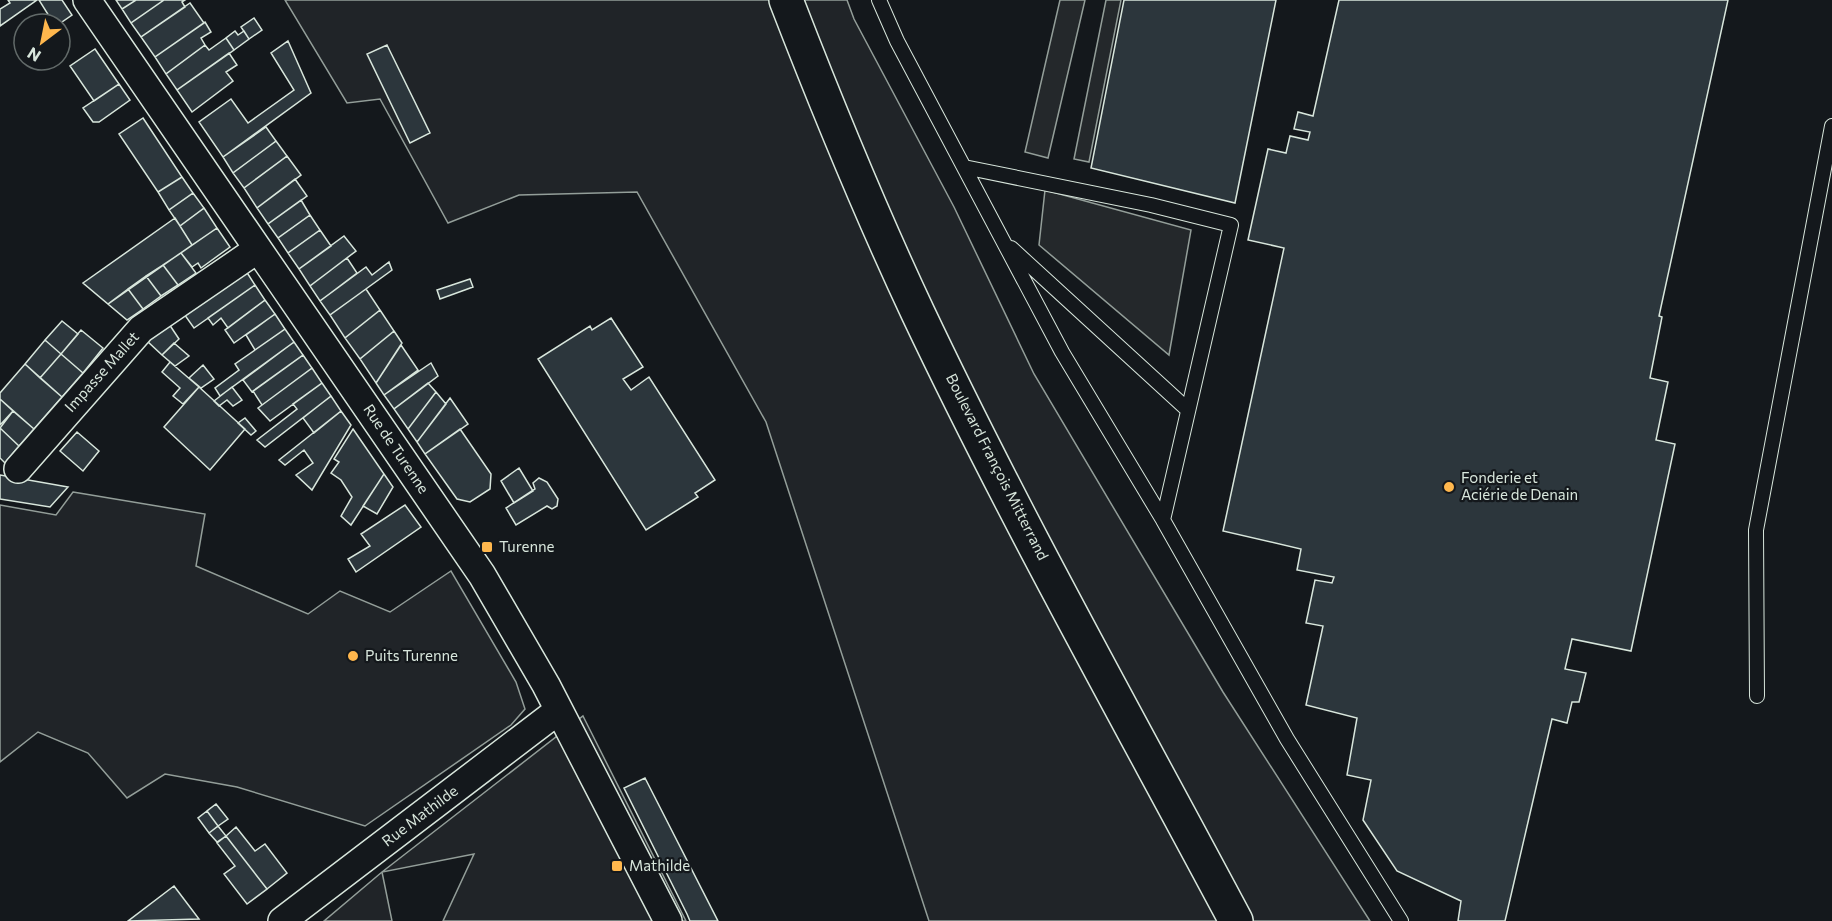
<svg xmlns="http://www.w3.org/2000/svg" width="1832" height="921" viewBox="0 0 1832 921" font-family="Commissioner,sans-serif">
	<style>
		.green { fill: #202428; stroke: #939e99; stroke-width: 1.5 }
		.parking { fill: #24282b; stroke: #939e99; stroke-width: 1.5 }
		.building { fill: #2c363c; stroke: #d8e6dc; stroke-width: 1.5 }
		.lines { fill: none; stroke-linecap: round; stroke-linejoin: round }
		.lane-casing { stroke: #d8e6dc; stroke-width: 16 }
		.street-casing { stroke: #d8e6dc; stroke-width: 30 }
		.secondary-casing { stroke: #d8e6dc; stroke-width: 36 }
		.lane { stroke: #14181c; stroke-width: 14 }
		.street { stroke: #14181c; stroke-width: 27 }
		.secondary { stroke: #14181c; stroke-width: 33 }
		.poi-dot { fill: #ffb74d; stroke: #14181c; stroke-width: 2 }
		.labels { text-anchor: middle; stroke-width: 4.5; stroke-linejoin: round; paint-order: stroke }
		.street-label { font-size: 15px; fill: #d8e6dc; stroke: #14181c }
		.poi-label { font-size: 15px; fill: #d8e6dc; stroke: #14181c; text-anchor: start }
	</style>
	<rect width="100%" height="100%" fill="#14181c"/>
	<path class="green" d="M285,0H847L854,19L954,207L1034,374L1223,692L1370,921H929L766,422L637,192L519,195L448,223L380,99L347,103Z
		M73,492L205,514L196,566L308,614L340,591L390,612L451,571L516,682L525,709L511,725L365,826L237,787L165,774L127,798L88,753L38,732L0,762V505L56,515Z
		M583,716L686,921H443L474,854L382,872L392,921H324L382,872Z"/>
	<path class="parking" d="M1060,0H1085L1048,158L1025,152Z
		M1106,0H1121L1089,162L1074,159Z
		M1045,190L1191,230L1169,355L1039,245Z"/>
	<path class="building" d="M8,0H37L0,26V9L10,3Z
		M39,0H62L72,15L59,24H54Z
		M116,0H136L122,9Z
		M136,0H164L131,23L122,9Z
		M164,0H185L182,2L185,7L141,37L131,23Z
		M1124,0H1276L1235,203L1091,168Z
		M1339,0H1728L1659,316L1662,317L1650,378L1668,382L1656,440L1675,444L1631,651L1572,639L1565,669L1586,673L1579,702H1572L1567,723L1552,719L1505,921H1458L1461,901L1397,871L1363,820L1371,780L1347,775L1357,718L1306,705L1323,626L1306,623L1315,580L1332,583L1334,577L1297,570L1301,549L1223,531L1284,248L1248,240L1268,149L1286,153L1290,136L1308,140L1310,132L1294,129L1298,112L1313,116Z
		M190,3L204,23L155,57L141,37Z
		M254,18L262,30L249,39L241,27Z
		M205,22L211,32L201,38L205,45L166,74L155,57Z
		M235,31L238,35L244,31L249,39L234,50L226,38Z
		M226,38L234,50L177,90L166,74L205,45L209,50Z
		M288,41L311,93L223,157L199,122L231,99L248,123L294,90L271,53Z
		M387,45L430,133L410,143L367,54Z
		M95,49L119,84L94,101L70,66Z
		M229,53L237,65L226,72L233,81L192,112L177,90Z
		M119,84L130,100L99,122H93L83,108Z
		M143,118L182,177L158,192L119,134Z
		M266,127L276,141L233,173L223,157Z
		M276,141L287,156L244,188L233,173Z
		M287,156L301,175L257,208L244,188Z
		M182,177L193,193L169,210L158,192Z
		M295,179L307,196L268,224L257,208Z
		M193,193L204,208L180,226L169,210Z
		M301,200L310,215L278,238L268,224Z
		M204,208L217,228L192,245L180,226Z
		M310,215L320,230L288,253L278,238Z
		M175,218L192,245L108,304L83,283Z
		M217,228L230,247L201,268L198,263L192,267L181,253Z
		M320,230L331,246L299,269L288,253Z
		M344,236L356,251L310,286L299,269Z
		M181,253L196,273L178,285L163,265Z
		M347,258L357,273L320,301L310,286Z
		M389,262L392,270L330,315L320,301L366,267L372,275Z
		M163,265L178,285L161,296L146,276Z
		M246,271L255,285L194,328L184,314Z
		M146,276L161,296L143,309L128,289Z
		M470,279L473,287L440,299L437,290Z
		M255,285L265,300L228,328L221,318L213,325L208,318Z
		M128,289L143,309L127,320L108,304Z
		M366,289L380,310L345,338L330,315Z
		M265,300L275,314L234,343L225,330Z
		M380,310L394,331L360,359L345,338Z
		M275,314L285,329L255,350L246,335Z
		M611,318L643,367L623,379L631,390L649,377L715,480L695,493L698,497L646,530L538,359L590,326L592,330Z
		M62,321L78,334L61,354L45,340Z
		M169,324L179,339L162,355L146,340Z
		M285,329L294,342L220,396L215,388L239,370L235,364Z
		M81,330L103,348L83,373L61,354Z
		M394,331L402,343L376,383L360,359Z
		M45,340L61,354L40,378L25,364Z
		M294,342L303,355L252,392L243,380Z
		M174,343L189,356L175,366L162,355Z
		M401,345L418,370L384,395L376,383Z
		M61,354L83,373L62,397L40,378Z
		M303,355L312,368L262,405L253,391Z
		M170,362L199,387L183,404L173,396L180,388L162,372Z
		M431,363L438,376L394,409L384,395Z
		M25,364L62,397L34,429L0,399V393Z
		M203,365L214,379L201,388L189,378Z
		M312,368L322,383L270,421L258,408Z
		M322,383L331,396L265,447L257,440L297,409L293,404Z
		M428,383L436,392L408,429L394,409Z
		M199,387L245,429L210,470L164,427Z
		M232,387L242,400L233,406L227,400L219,406L214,401Z
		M436,392L446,404L417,442L408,429Z
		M331,396L341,411L314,433L303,418Z
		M450,398L468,424L425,454L417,442Z
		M0,399L13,411L0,425Z
		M13,411L34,429L19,446L0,428Z
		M341,411L351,425L312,490L296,475L313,463L304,450L285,465L279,460Z
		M245,418L256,431L251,435L238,423Z
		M0,428L19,446L5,463L0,458Z
		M353,429L384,474L351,525L341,516L352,497L341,480L331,473L339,462L334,459Z
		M460,429L491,474L490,489L470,502L457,499L425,454Z
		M77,432L99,451L83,471L60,451Z
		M519,468L533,491L514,503L501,481Z
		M384,474L393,487L377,514L363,506Z
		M0,475L68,487L50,507L0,499Z
		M539,478L547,482L558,499L557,506L552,509L547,506L516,525L506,508L535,489L533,483Z
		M405,505L421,527L356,572L348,559L370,546L361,534Z
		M645,778L718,921H690L687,914L624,788Z
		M216,804L228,819L218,826L207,811Z
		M207,811L218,826L209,833L198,818Z
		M218,826L226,836L217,842L209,833Z
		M236,827L255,851L265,844L287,873L267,889L226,836Z
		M226,836L267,889L247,904L224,874L235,866L217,843Z
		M174,886L199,919L128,921Z"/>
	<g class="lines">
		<defs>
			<path id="lane" d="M879,0L897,41L1062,352L1163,520L1287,739L1401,921
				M964,167L1151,205L1231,225L1163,520
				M1011,248L1188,410
				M1757,696L1756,530L1832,126"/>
			<path id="street" d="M87,0L482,575L546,685L668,921
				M18,469L141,329L258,249
				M282,921L559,710"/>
			<path id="secondary" d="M786,0C827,106 870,211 918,313C1016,520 1129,720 1236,921"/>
		</defs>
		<use href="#lane" class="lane-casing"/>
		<use href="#street" class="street-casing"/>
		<use href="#secondary" class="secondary-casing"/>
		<use href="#lane" class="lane"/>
		<use href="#street" class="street"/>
		<use href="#secondary" class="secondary"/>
	</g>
	<g class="poi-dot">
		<circle cx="1449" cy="487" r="6"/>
		<rect x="481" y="541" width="12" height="12" rx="3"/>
		<circle cx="353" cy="656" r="6"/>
		<rect x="611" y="860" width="12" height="12" rx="3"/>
	</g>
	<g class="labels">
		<g class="street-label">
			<text transform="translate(102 372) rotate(-48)" y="5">Impasse Mallet</text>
			<text transform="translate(396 449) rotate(56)" y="5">Rue de Turenne</text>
			<text transform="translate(997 467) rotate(63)" y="5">Boulevard François Mitterrand</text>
			<text transform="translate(420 816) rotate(-37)" y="5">Rue Mathilde</text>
		</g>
		<g class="poi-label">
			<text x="1461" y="483">Fonderie et<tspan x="1461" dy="17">Aciérie de Denain</tspan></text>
			<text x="499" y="552">Turenne</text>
			<text x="365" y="661">Puits Turenne</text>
			<text x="629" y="871">Mathilde</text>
		</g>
	</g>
	<g transform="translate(42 42) rotate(212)"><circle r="28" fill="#14181c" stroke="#626a69" stroke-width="1.5"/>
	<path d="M0-4.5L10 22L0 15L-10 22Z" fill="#ffb74d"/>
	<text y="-9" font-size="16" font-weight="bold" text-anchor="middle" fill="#d8e6dc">N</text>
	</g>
</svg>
